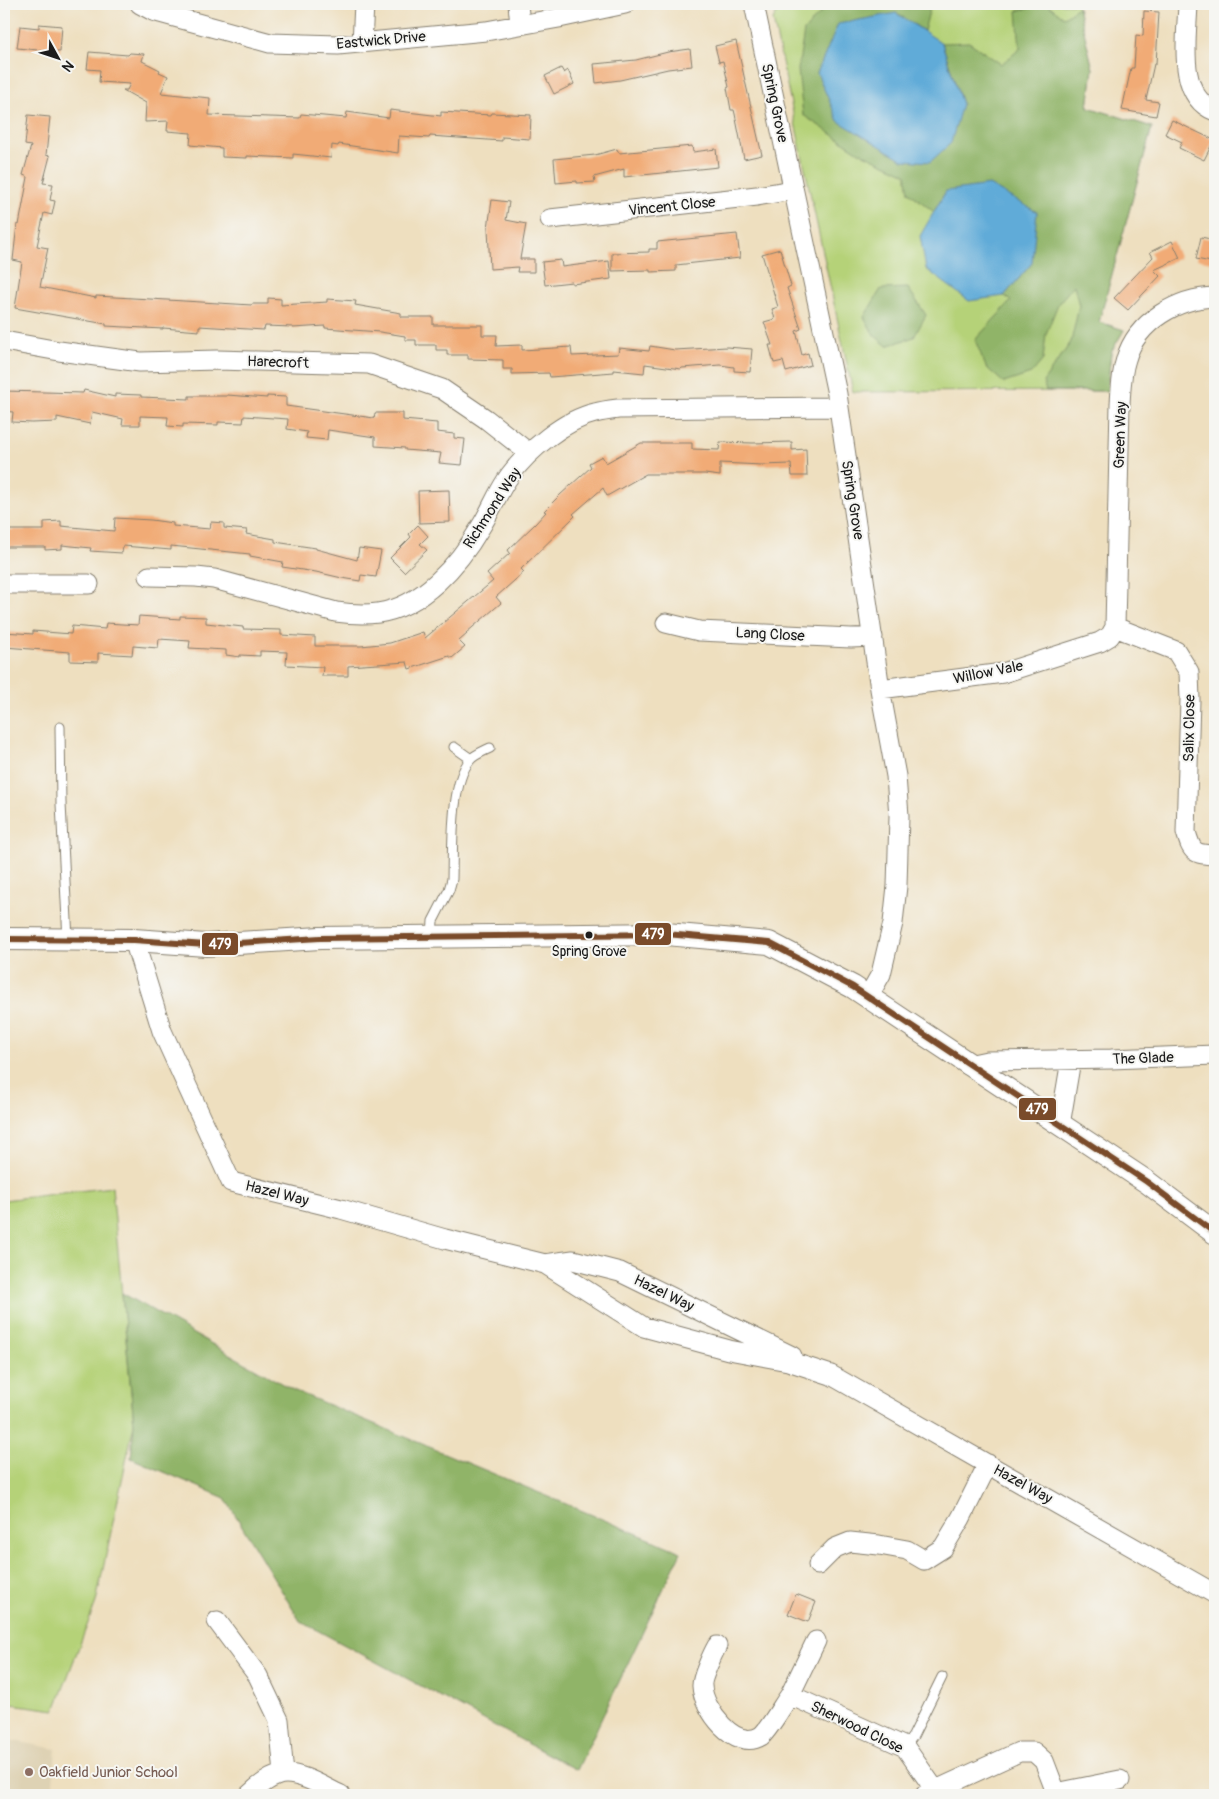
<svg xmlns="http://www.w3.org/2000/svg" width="1219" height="1799" viewBox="0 0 1219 1799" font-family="Pangolin,sans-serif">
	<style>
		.built { fill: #ded2b4 }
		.green { fill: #b5d278; stroke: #68774a }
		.forest { fill: #90b468; stroke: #566842 }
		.water { fill: #60abd8; stroke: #3e647a }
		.building { fill: #f1ab76 }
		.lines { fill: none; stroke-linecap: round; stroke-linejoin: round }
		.service-casing { stroke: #857e6e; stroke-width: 11 }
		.minor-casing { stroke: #857e6e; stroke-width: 21 }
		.tertiary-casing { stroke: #857e6e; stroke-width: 24 }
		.service { stroke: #fff; stroke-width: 9 }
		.minor { stroke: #fff; stroke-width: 19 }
		.tertiary { stroke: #fff; stroke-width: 22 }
		.bus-1-casing { stroke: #f6f6f2; stroke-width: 10 }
		.bus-1 { stroke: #7a4b2a; stroke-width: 6 }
		.bus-dot { fill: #1c1c1c; stroke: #f6f6f2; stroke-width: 2 }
		.education-dot { fill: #8d6e63; stroke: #f6f6f2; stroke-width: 2 }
		.labels { text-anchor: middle; stroke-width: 4; stroke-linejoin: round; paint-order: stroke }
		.bus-label { font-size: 14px; fill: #1c1c1c; stroke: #f6f6f2 }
		.street-label { font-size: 15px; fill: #1c1c1c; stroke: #f6f6f2 }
		.education-label { font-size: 15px; fill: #785e54; stroke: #f6f6f2; text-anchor: start }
		.line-badge { stroke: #f6f6f2; stroke-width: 2 }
		.badge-label { font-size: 14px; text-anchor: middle; font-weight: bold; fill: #fff }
	</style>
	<rect width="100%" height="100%" fill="#f6f6f2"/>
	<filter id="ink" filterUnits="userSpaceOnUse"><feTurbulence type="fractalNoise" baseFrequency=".02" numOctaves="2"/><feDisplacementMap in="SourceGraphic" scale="10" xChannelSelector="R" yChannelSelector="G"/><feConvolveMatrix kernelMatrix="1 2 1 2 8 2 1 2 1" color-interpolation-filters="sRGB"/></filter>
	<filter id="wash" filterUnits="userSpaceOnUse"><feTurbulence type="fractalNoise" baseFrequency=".0096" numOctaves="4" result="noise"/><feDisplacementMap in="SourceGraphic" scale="20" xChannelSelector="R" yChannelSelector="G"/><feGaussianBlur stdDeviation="1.12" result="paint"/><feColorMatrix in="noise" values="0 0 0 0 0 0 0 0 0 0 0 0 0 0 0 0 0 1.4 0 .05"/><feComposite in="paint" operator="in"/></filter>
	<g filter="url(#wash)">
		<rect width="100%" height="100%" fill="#eedfbf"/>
		<path class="built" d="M4,1739L56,1749L52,1795H4Z"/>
		<path class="green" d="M781,4H1077L1093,69L1088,107L1152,127L1099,322L1124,330L1111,352L1107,391L853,392L773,20Z
			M112,1187L134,1424L96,1602L55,1710L4,1703V1200Z"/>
		<path class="forest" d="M828,4H931L924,31L896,13L962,104L942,43L969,42L1001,64L1020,49L1017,11L1047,4L1064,17L1078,7L1093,69L1088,107L1152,127L1099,322L1124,330L1111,352L1107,391H1046L1043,382L1071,342L1079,306L1074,285L1058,304L1046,334L1043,360L1031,374L1004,383L986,367L975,340L1011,301L1004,296L1032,263L946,191L934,212L909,192L906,174L859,152L803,115L798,70L804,31Z
			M908,288L926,315L914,337L887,346L874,335L864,317L881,289Z
			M122,1293L293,1390L681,1552L577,1770L300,1621L225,1498L131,1458L134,1424Z"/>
		<path class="water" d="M896,13L942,43L962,104L951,143L930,162L903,160L838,121L817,73L838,24Z
			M989,185L1037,212L1032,263L1004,296L969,301L926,269L920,236L946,191Z"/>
		<g id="blocks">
			<path class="building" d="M1144,11L1159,12L1156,64H1154L1146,100L1159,102L1156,116L1122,110L1131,68H1134L1136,35L1143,36Z
				M39,24L62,26L60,52L17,48L20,26L39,28Z
				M736,41L762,155L744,159L735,114L734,110H731L727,88L729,87L723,61L719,62L715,46Z
				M690,49L692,66L668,69L620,80L596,83L594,64L636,60L668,52Z
				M89,52L128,55L130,53L144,54L142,61L160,70L159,72L168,76L161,93L210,98L209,115L300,118L301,114L346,118L347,112L389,118L390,110L441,116V112L491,115L492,113L531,115L530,139L502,137V141L430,136L429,138L399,136L398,153L339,144L338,146L332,145L331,158L293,154V158L247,156V158L222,157V148L190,145L191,133L167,131L168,121L145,122L146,103L123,90H127L130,84L99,82L100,70L87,69Z
				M561,68L564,73L568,70L574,84L554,94L545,76Z
				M28,115L50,117L46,155L50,156L43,183L53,184L50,200L55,201L52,215L44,213L37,246L48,248L40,287L96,298V296L133,298L252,305V304H268V298L281,299V305L327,302V299L356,301L355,305L401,313V317H433V325H482V335H497L496,346L522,345V350L571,347L572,356L618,354L619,348L649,351L650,346L675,350L727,347L752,349L750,372L734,371V367L720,365L682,368L681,369L645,364L644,373L614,370V372L550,377L549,373L512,374V369H503V360L468,359V355H447V350H436V345H416V340H405V336L380,332L325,328V326L293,328V327L265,326L264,330L199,326V331L163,328V329L106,326V324L15,308L22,262L13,260L17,224L19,225L28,177L23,175L31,146L25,145Z
				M1172,120L1214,140L1204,160L1179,148L1182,142L1165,134Z
				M692,146L693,152L716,149L718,167L624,177V169L594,177L595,182L577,183V181L556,183L554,159L595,155L617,149L619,153Z
				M492,200L509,202L506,220L526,224L520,259H534V272H517L518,267L490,269L488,228Z
				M737,234L740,258L676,265V271L650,272V270L612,271V253L649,252V249H657V242Z
				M1201,237L1215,240V258L1212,257L1211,262L1196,259Z
				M1172,241L1180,258L1154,270L1160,276L1128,310L1114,298L1153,257L1150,252Z
				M780,249L791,286L787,288L801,329L796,331L802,355L808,353L811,365L786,372L783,361L774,363L769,345H772L764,322L775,319L772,309L778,307L762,254Z
				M561,260L562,267L609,261L611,279L572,284V282L545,285L542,262Z
				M84,390L115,397V394L141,395V397L189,399V396H227V395L267,398V396L286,397V406L374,418L375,413H403V420L437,423V432L454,434V438L465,439L462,465L439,463L441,453L405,450V448L375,446V437L328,430L327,440L306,438L307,432L287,429L288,419L244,416L243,423L218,422V425L183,424V427L167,426L168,417L140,416V425H122L123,419L92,412L90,424L57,417V422L32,423L12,422L13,412L4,411V391L83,393Z
				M720,442L753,443L792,442V450L806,449L807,476H792L791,464L762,465L720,463V476L705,474H646L607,496L603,488L573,514L575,516L521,569L524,572L496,597L501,603L466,633L467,634L459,641L465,647L452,658L449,656L409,669L407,662L348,666V676H322L323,667L286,665L287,652L260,651V656L240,655V657L226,655V650L189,648L190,641L159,639L158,648L133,646L132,655L98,653V662L70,661V652L4,647V632L33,634V631L71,634L72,626L105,629L106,623L138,625L139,616L180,619V616L206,617V623L243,627V629L281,630V635L315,637V646H361L390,643L423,632L425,638L493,581L487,574L510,553L508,550L535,524L546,512L544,511L560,495L591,467L589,463L602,456L606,463L641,443H692V449L719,450Z
				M449,490L450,522L419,523L418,491Z
				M115,518L151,520L173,523V526L210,529L211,522L224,523V528L247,530L246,534L275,539V542L316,548V549L357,560L359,548L381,551L376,577L361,575L360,581L342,578L316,572L282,567L283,562L250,556V554L171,546V550L123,546L122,553L90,551L91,548L62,545V549L45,550V547H4V530H44V522L61,521V526L114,531Z
				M418,525L428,536L420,544L427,550L404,572L390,558L411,537L409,534Z
				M796,1594L816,1602L808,1622L788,1614Z"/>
		</g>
	</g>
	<g filter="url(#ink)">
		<use href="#blocks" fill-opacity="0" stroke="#857e6e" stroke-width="1"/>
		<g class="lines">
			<defs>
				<path id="service" d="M60,727L61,804L68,940
					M454,747L471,759
					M432,937L433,921L449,890L452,879C453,848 450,784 470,760C474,755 484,751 490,748
					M905,1747L913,1736L942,1677"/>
				<path id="minor" d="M140,4L153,11L270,43L338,45L486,31L559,18L625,4
					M518,4L520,25
					M754,4L837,394L880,689L896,776L899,816L897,886L893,923L881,974L868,997
					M1188,4C1187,37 1176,96 1215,111
					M362,43L364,4
					M550,219L757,196L793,190
					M4,341L59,351L140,362L217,360L369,364L442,389L486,419L529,453
					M149,576L196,577L214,579L336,612C350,614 364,615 378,613C422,607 459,564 480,528C491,511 498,491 510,475C529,450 564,420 595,413C602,411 610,410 618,409L839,407
					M4,584H89
					M666,623L699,631L851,638L873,637
					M1115,627L1176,651L1189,672L1190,700L1186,832C1192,853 1194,854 1215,855
					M880,689L1003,673L1100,642L1110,636L1115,627L1120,404C1121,389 1121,374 1126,359C1137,321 1178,298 1215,297
					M134,940L162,1031L231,1182L341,1209L445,1239L545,1264L644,1327L729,1350L788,1361L831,1375L1215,1594
					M968,1065L987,1061L1111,1059L1215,1055
					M1060,1125L1071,1060
					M545,1264L573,1260L620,1272L792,1356
					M818,1565L835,1548L850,1542L879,1545L907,1550L924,1560L943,1548L961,1518L988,1464
					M217,1621L258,1676L279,1720L284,1774
					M717,1646C713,1653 701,1679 702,1686C703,1709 735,1752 761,1736C768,1731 784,1703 790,1695L905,1747L935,1790
					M790,1695L816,1641
					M1056,1793L1120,1780
					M249,1795C257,1787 273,1774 286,1774C304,1774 325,1788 341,1795
					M925,1795L1019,1752H1034L1044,1761L1057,1795"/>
				<path id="tertiary" d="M4,939L134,940L206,945L320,938L666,934L769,943L853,987L1147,1182L1215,1233"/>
			</defs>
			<use href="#service" class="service-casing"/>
			<use href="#minor" class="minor-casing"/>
			<use href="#tertiary" class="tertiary-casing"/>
			<use href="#service" class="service"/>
			<use href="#minor" class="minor"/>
			<use href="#tertiary" class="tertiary"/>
			<defs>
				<path id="bus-1" d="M4,939L134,940L206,945L320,938L666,934L769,943L853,987L1147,1182L1215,1233"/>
			</defs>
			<use href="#bus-1" class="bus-1-casing"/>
			<use href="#bus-1" class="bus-1"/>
		</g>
	</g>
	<circle class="bus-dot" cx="589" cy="935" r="4.5"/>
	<circle class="education-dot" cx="29" cy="1772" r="5"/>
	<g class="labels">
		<g class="bus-label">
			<text x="589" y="956">Spring Grove</text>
		</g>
		<g class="street-label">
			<text transform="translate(381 40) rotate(-5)" y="5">Eastwick Drive</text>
			<text transform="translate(775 103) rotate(78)" y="5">Spring Grove</text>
			<text transform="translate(672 206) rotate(-6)" y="5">Vincent Close</text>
			<text transform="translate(278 362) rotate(2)" y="5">Harecroft</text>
			<text transform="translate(1120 435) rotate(-88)" y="5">Green Way</text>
			<text transform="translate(853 500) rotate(81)" y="5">Spring Grove</text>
			<text transform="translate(492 508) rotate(-57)" y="5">Richmond Way</text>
			<text transform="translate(770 634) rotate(3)" y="5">Lang Close</text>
			<text transform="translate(988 672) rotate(-11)" y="5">Willow Vale</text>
			<text transform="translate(1189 728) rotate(-89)" y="5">Salix Close</text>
			<text transform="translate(1143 1058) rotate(-2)" y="5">The Glade</text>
			<text transform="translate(277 1193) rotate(14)" y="5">Hazel Way</text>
			<text transform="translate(664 1293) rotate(26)" y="5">Hazel Way</text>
			<text transform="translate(1023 1484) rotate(29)" y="5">Hazel Way</text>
			<text transform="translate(857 1727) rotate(26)" y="5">Sherwood Close</text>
		</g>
		<g class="education-label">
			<text x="39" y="1777">Oakfield Junior School</text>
		</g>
	</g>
	<g class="line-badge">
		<rect x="634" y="922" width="38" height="24" rx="5" fill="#7a4b2a"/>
		<rect x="201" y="932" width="38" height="24" rx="5" fill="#7a4b2a"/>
		<rect x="1018" y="1097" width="39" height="24" rx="5" fill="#7a4b2a"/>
	</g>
	<g class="badge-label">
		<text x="653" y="939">479</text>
		<text x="220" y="949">479</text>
		<text x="1037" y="1114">479</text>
	</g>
	<rect width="1219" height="1799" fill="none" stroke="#f6f6f2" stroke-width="20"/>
	<g transform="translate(58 58) rotate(130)" stroke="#f6f6f2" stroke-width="4" paint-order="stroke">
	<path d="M0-4L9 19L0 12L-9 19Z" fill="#1c1c1c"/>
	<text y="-8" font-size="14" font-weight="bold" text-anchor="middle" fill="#1c1c1c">N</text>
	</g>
</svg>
